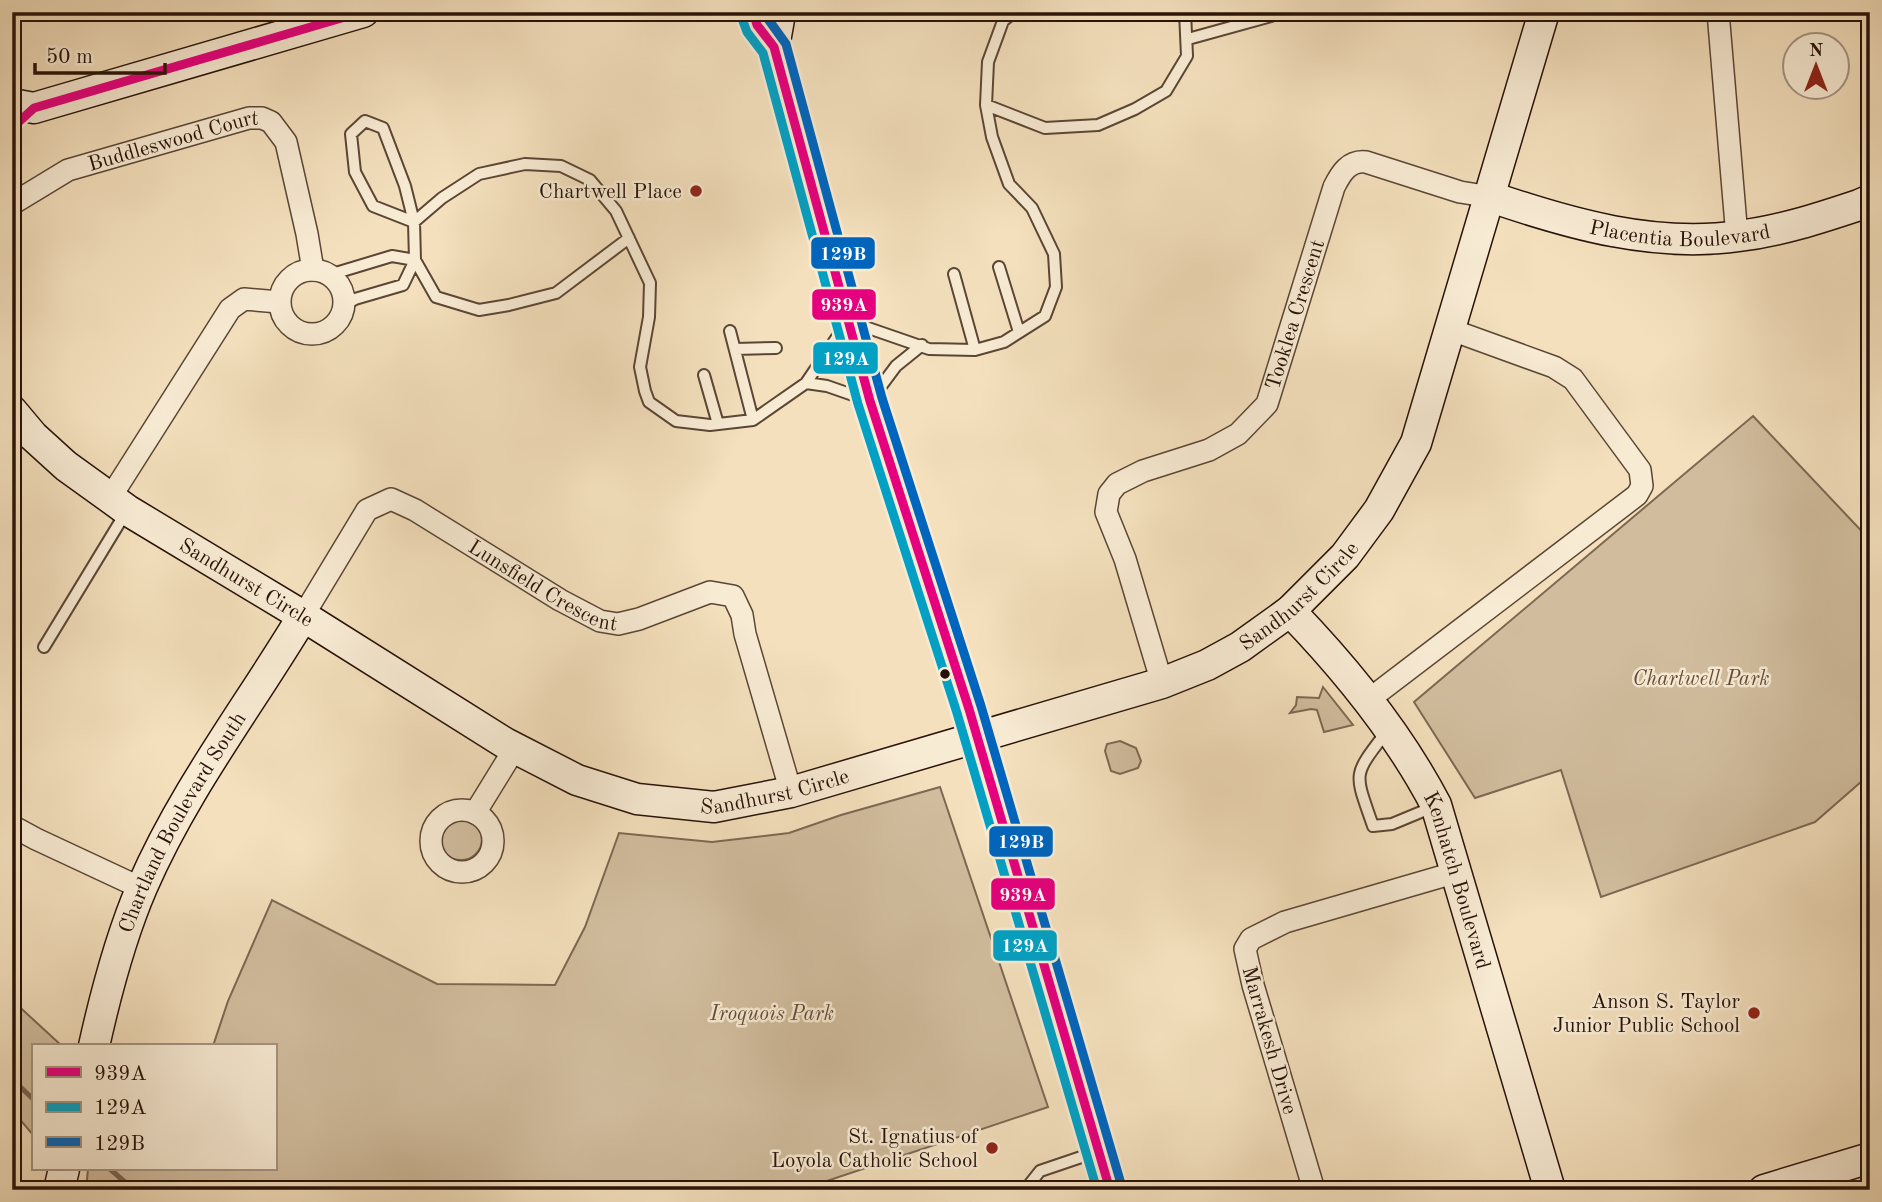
<svg xmlns="http://www.w3.org/2000/svg" width="1882" height="1202" viewBox="0 0 1882 1202" font-family="'Old Standard TT',serif">
	<style>
		.green { fill: #d1bd9e; stroke: #7c6853; stroke-width: 2 }
		.lines { fill: none; stroke-linecap: round; stroke-linejoin: round }
		.stream { stroke: #79644f; stroke-width: 5 }
		.lane-casing { stroke: #5b4635; stroke-width: 14 }
		.street-casing { stroke: #5b4635; stroke-width: 24 }
		.secondary-casing { stroke: #281208; stroke-width: 33 }
		.lane { stroke: #f8ebd4; stroke-width: 10 }
		.street { stroke: #f8ebd4; stroke-width: 21 }
		.secondary { stroke: #f8ebd4; stroke-width: 30 }
		.bus-1-casing { stroke: #f8ebd4; stroke-width: 14 }
		.bus-2-casing { stroke: #f8ebd4; stroke-width: 14 }
		.bus-3-casing { stroke: #f8ebd4; stroke-width: 14 }
		.bus-1 { stroke: #e5007d; stroke-width: 9 }
		.bus-2 { stroke: #02a1c4; stroke-width: 9 }
		.bus-3 { stroke: #0065bd; stroke-width: 9 }
		.poi-dot { fill: #8f2418; stroke: #f8ebd4; stroke-width: 2.5 }
		.bus-dot { fill: #281208; stroke: #f8ebd4; stroke-width: 2.5 }
		.labels { text-anchor: middle; stroke-width: 5; stroke-linejoin: round; paint-order: stroke }
		.street-label { font-size: 21px; fill: #281208; stroke: #f8ebd4 }
		.poi-label { font-size: 21px; fill: #281208; stroke: #f8ebd4; text-anchor: end }
		.park-label { font-size: 21px; font-style: italic; fill: #634e3c; stroke: #f8ebd4 }
		.line-badge { stroke: #f8ebd4; stroke-width: 2.5 }
		.badge-label { font-size: 19px; text-anchor: middle; font-weight: bold; fill: #fff }
	</style>
	<rect width="100%" height="100%" fill="#f4e0bd"/>
	<filter id="stains"><feTurbulence type="fractalNoise" baseFrequency=".00286" numOctaves="4"/><feColorMatrix values="0 0 0 0 .2 0 0 0 0 .09 0 0 0 0 .02 0 0 0 .5 -.17"/></filter>
	<radialGradient id="worn" r=".72"><stop offset=".6" stop-color="#630" stop-opacity="0"/><stop offset="1" stop-color="#630" stop-opacity=".3"/></radialGradient>
	<path class="green" d="M1753,416L1870,540V774L1815,822L1601,897L1561,770L1475,798L1414,702Z
		M1323,687L1353,725L1324,732L1317,710L1311,709L1290,713L1296,705L1297,697L1319,698Z
		M1120,741L1136,748L1141,761L1138,768L1120,774L1111,771L1105,751L1107,744Z
		M940,787L1048,1107L800,1190H86L88,1169H275V1046H213L228,1001L272,900L437,984L555,985L585,927L619,833L712,842L789,833L841,815Z
		M440 839a21 21 0 1 1 42 0a21 21 0 1 1-42 0Z
		M12,1000L62,1046H33V1135L12,1110Z"/>
	<g class="lines">
		<path class="stream" d="M12,1079L33,1099
			M110,1169L134,1190"/>
		<defs>
			<path id="lane" d="M1188,39L1271,16L1276,12
				M986,105L1045,128L1098,125L1135,109L1166,91L1187,56L1185,12
				M414,222L442,198L479,174L525,164L561,166L590,180L616,211L650,283L649,317L640,367L645,391L649,402L676,421L710,425L753,420L806,383L848,321L929,349L975,350L1004,342L1045,316L1056,287L1054,254L1032,208L1009,184L992,137L986,105L988,62L1003,21L1014,12
				M414,222L373,206L355,172L351,134L365,121L383,128L405,186L414,222L415,260L436,297L479,310L509,305L556,293L629,238
				M999,267L1019,332
				M954,274L975,350
				M329,275L392,256L415,260
				M344,305L355,299L403,285L415,260
				M730,331L753,420
				M735,349L776,348
				M704,375L718,424
				M806,383L827,386L870,401L896,366L922,345
				M44,647L126,512
				M1387,731C1352,777 1354,771 1373,826L1392,824L1433,807
				M1025,1190L1040,1171L1096,1152"/>
			<g id="street">
				<path d="M1718,12L1737,237"/>
				<path id="s1" d="M12,204L68,170L249,118H262L271,122L286,142L307,234L313,270"/>
				<circle cx="312" cy="302" r="32"/>
				<path d="M110,498L230,309L244,299L279,302"/>
				<path id="s2" d="M303,616L367,510L391,499L415,510L560,600L600,621L618,624L639,619L710,592L733,596L742,615L745,634L791,792"/>
				<path id="s3" d="M1162,683L1125,559L1106,512L1109,494L1117,484L1143,471L1209,450L1238,434L1267,404L1334,187C1341,173 1349,160 1366,162L1460,192L1491,197"/>
				<path d="M1367,701L1637,495L1642,486L1640,470L1573,379L1554,367L1449,329"/>
				<circle cx="462" cy="841" r="31"/>
				<path d="M475,813L515,748"/>
				<path d="M12,826L36,839L141,888"/>
				<path d="M1314,1190L1253,985L1245,949L1251,939L1285,922L1457,872"/>
			</g>
			<g id="secondary">
				<path d="M753,12L757,25L774,47L870,401L969,709L1110,1190"/>
				<path d="M774,47L779,19L778,12"/>
				<path d="M12,104L34,108L363,12"/>
				<path id="s4" d="M1491,197C1570,224 1654,248 1739,236C1780,231 1820,218 1859,205L1870,200"/>
				<path id="s5" d="M12,411L33,436L66,466L127,510L303,616L505,743L577,780L637,799L714,807L791,792L1162,683L1207,665L1240,647L1290,611L1345,556L1379,510L1416,443L1544,12"/>
				<path id="s6" d="M1290,611C1346,669 1399,734 1436,805L1550,1190"/>
				<path id="s7" d="M94,1046C106,992 120,938 142,887C184,790 249,706 303,616"/>
				<path d="M59,1190L64,1169"/>
				<path d="M1764,1190L1870,1158"/>
			</g>
		</defs>
		<use href="#lane" class="lane-casing"/>
		<use href="#street" class="street-casing"/>
		<use href="#secondary" class="secondary-casing"/>
		<use href="#lane" class="lane"/>
		<use href="#street" class="street"/>
		<use href="#secondary" class="secondary"/>
		<defs>
			<path id="bus-1" d="M753,12L757,25L774,47L870,401L969,709L1110,1190
				M12,128L34,108L362,12"/>
			<path id="bus-2" d="M741,16L747,32L763,53L858,404L957,713L1097,1190"/>
			<path id="bus-3" d="M766,12L768,19L786,44L882,398L981,706L1122,1187"/>
		</defs>
		<use href="#bus-1" class="bus-1-casing"/>
		<use href="#bus-2" class="bus-2-casing"/>
		<use href="#bus-3" class="bus-3-casing"/>
		<use href="#bus-1" class="bus-1"/>
		<use href="#bus-2" class="bus-2"/>
		<use href="#bus-3" class="bus-3"/>
	</g>
	<g class="poi-dot">
		<circle cx="696" cy="191" r="7"/>
		<circle cx="1754" cy="1013" r="7"/>
		<circle cx="992" cy="1148" r="7"/>
	</g>
	<circle class="bus-dot" cx="945" cy="674" r="6"/>
	<g class="labels">
		<g class="street-label">
			<text dy="7" stroke="none"><textPath href="#s1" startOffset="175">Buddleswood Court</textPath></text>
			<text dy="7" stroke="none"><textPath href="#s4" startOffset="194">Placentia Boulevard</textPath></text>
			<text dy="7" stroke="none"><textPath href="#s3" startOffset="478">Tooklea Crescent</textPath></text>
			<text dy="7" stroke="none"><textPath href="#s2" startOffset="326">Lunsfield Crescent</textPath></text>
			<text dy="7" stroke="none"><textPath href="#s5" startOffset="292">Sandhurst Circle</textPath></text>
			<text dy="7" stroke="none"><textPath href="#s5" startOffset="1447">Sandhurst Circle</textPath></text>
			<text dy="7" stroke="none"><textPath href="#s5" startOffset="880">Sandhurst Circle</textPath></text>
			<text dy="7" stroke="none"><textPath href="#s7" startOffset="242">Chartland Boulevard South</textPath></text>
			<text dy="7" stroke="none"><textPath href="#s6" startOffset="322">Kenhatch Boulevard</textPath></text>
			<text transform="translate(1270 1040) rotate(74)" y="7">Marrakesh Drive</text>
		</g>
		<g class="poi-label">
			<text x="682" y="198">Chartwell Place</text>
			<text x="1740" y="1008">Anson S. Taylor<tspan x="1740" dy="24">Junior Public School</tspan></text>
			<text x="978" y="1143">St. Ignatius of<tspan x="978" dy="24">Loyola Catholic School</tspan></text>
		</g>
		<g class="park-label">
			<text x="1701" y="685">Chartwell Park</text>
			<text x="772" y="1020">Iroquois Park</text>
		</g>
	</g>
	<g class="line-badge">
		<rect x="810" y="236" width="66" height="34" rx="7" fill="#0065bd"/>
		<rect x="811" y="288" width="66" height="33" rx="7" fill="#e5007d"/>
		<rect x="812" y="341" width="67" height="34" rx="7" fill="#02a1c4"/>
		<rect x="988" y="825" width="66" height="33" rx="7" fill="#0065bd"/>
		<rect x="990" y="877" width="66" height="34" rx="7" fill="#e5007d"/>
		<rect x="992" y="929" width="66" height="33" rx="7" fill="#02a1c4"/>
	</g>
	<g class="badge-label">
		<text x="843" y="260">129B</text>
		<text x="844" y="311">939A</text>
		<text x="846" y="365">129A</text>
		<text x="1021" y="848">129B</text>
		<text x="1023" y="901">939A</text>
		<text x="1025" y="952">129A</text>
	</g>
	<rect width="1882" height="1202" fill="none" stroke="#f4e0bd" stroke-width="42"/>
	<rect x="14" y="14" width="1854" height="1174" fill="none" stroke="#281208" stroke-width="3.5"/>
	<rect x="21" y="21" width="1840" height="1160" fill="none" stroke="#281208" stroke-width="2"/>
	<rect x="32" y="1044" width="245" height="126" fill="#f8ebd4" stroke="#a59482" stroke-width="2"/>
	<rect x="46" y="1067" width="35" height="10" fill="#e5007d" stroke="#a59482" stroke-width="2"/>
	<text x="94" y="1080" font-size="21" fill="#281208">939A</text>
	<rect x="46" y="1102" width="35" height="10" fill="#02a1c4" stroke="#a59482" stroke-width="2"/>
	<text x="94" y="1114" font-size="21" fill="#281208">129A</text>
	<rect x="46" y="1137" width="35" height="10" fill="#0065bd" stroke="#a59482" stroke-width="2"/>
	<text x="94" y="1150" font-size="21" fill="#281208">129B</text>
	<g transform="translate(1816 66)"><circle r="33" fill="#f8ebd4" stroke="#a59482" stroke-width="2"/>
	<path d="M0-5L12 26L0 18L-12 26Z" fill="#8f2418"/>
	<text y="-10" font-size="19" font-weight="bold" text-anchor="middle" fill="#281208">N</text>
	</g>
	<path d="M35 63v10h130v-10" fill="none" stroke="#281208" stroke-width="3.5"/>
	<text x="46" y="63" font-size="21" fill="#281208" stroke="#f8ebd4" stroke-width="5" paint-order="stroke">50 m</text>
	<rect width="100%" height="100%" filter="url(#stains)"/>
	<rect width="100%" height="100%" fill="url(#worn)"/>
</svg>
